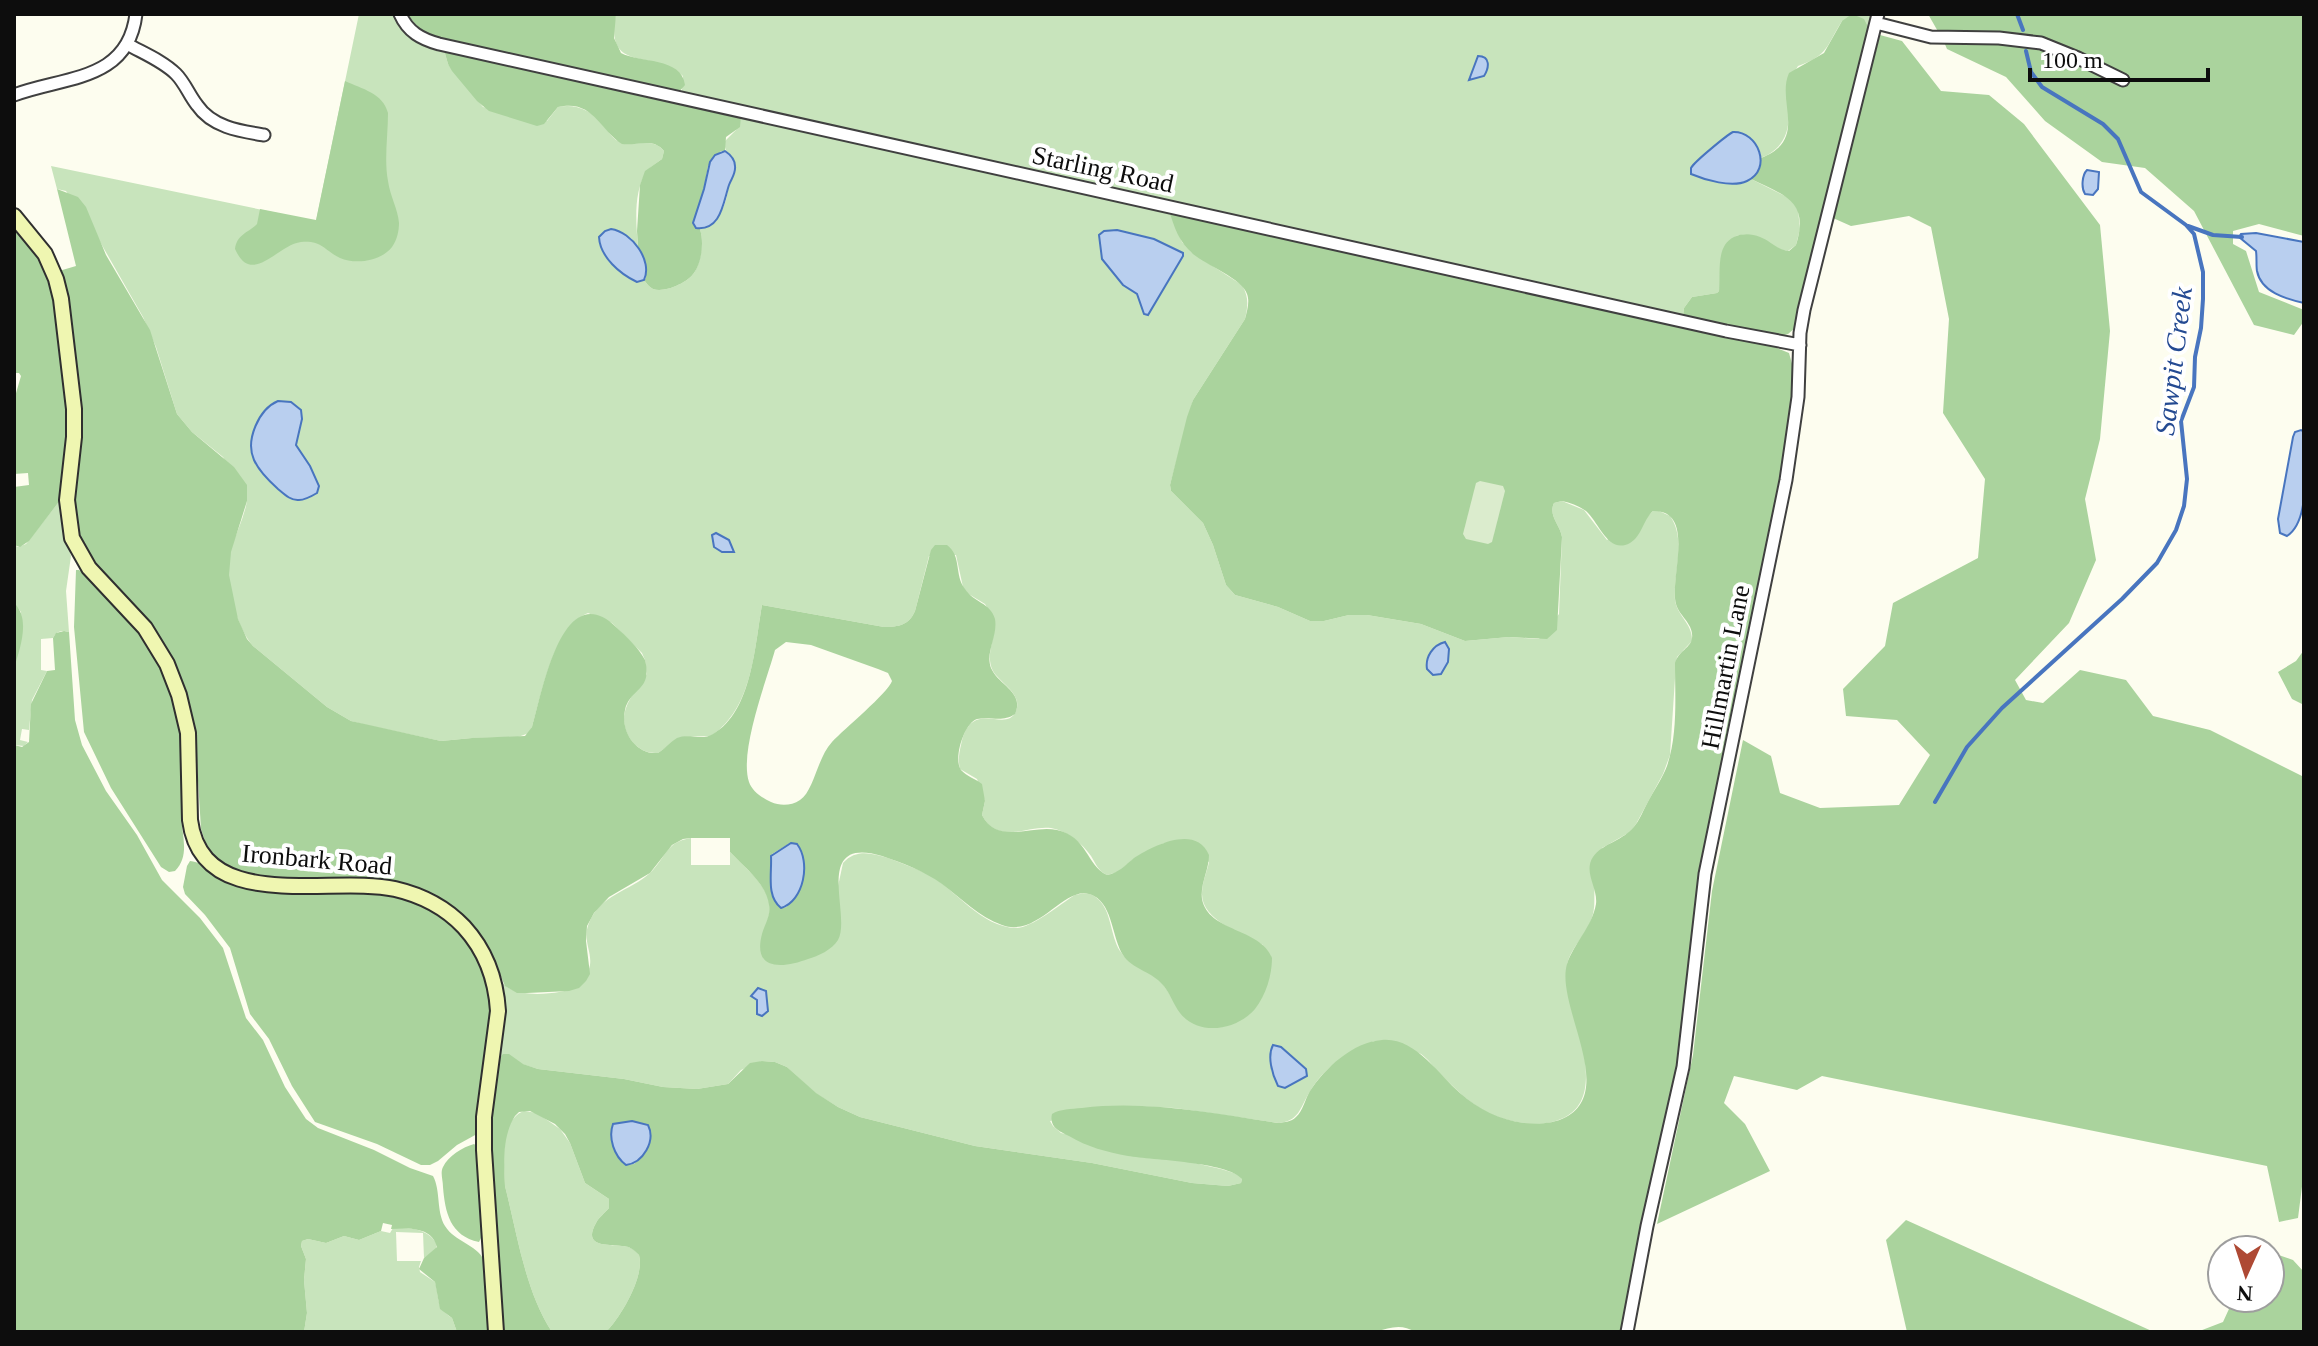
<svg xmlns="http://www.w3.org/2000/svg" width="2318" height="1346" viewBox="0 0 2318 1346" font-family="'Times New Roman',serif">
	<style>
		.green { fill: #c8e4bc }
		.forest { fill: #aad39d; fill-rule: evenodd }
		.pitch { fill: #dbeccd }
		.water { fill: #b9cfef; stroke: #4875bf; stroke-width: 2 }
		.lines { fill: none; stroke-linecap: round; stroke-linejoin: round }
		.stream { stroke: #4875bf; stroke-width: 4 }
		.street-casing { stroke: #404040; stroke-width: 15 }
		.secondary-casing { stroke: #2f2f2f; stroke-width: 18 }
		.street { stroke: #fff; stroke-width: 11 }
		.secondary { stroke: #eff6b1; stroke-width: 14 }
		.labels { text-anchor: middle; stroke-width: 8; stroke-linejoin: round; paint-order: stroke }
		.street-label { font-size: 26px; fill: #0d0d0d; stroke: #fff }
		.water-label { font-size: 28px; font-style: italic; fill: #244a92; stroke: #fff }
	</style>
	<rect width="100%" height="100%" fill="#fdfdef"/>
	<path class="green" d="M359,14H393C401,39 421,43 444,50L448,64L483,107L547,121L558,107C575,103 593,111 604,125C607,130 611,136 616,140C632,150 651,135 664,151L662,159C657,163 651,166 647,171C633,191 636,224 638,247L631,238L605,231C586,248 626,283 644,280C647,284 649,287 653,289C665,293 687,283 694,273C701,262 704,242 700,229C729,220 731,184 728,158C727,149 724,150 725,141L736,130L741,116L1169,210L1182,242L1191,252L1242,285C1249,297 1248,306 1245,319L1193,400L1170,485L1171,491L1203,523L1213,545L1226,585L1235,595L1278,607L1310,621H1324L1349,615H1367L1421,624L1465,641L1509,637L1539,639L1559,614L1562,537C1560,524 1548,516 1554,503L1562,501L1584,510L1607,540L1646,518L1653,511H1659L1670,516C1687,540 1673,573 1675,600C1677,616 1693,624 1692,641L1677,657L1676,663L1670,755L1663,774L1636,824L1630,832L1602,848C1600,860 1597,872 1595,884C1593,900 1597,908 1589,925C1583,938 1567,953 1567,968C1566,1009 1614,1098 1561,1119C1540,1128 1515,1123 1495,1116C1472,1107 1455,1088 1438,1072C1433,1066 1427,1058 1421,1054C1410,1048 1387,1045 1374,1041C1358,1048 1342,1056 1329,1068C1321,1075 1314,1084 1309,1093C1300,1108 1299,1121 1279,1123L1175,1108L1134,1106L1050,1121L1053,1126L1061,1133L1221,1169L1240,1175L1242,1179L1241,1183L1228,1186L1192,1183L1092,1163L975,1146L860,1117L838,1107L815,1093L787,1067L775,1062L762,1061L741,1070L728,1084L697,1089L663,1087L624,1079L538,1069L522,1064L509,1055L499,1059L505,1019L502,982C515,1000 560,994 579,987C582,981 589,972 590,965C592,951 582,939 589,923C600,895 630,891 650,873C666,858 665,842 691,838V865H730V852C745,868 775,890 769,915C766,928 761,937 762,952L841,924L837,891L843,863C856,849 871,853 888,858C901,863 915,868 928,874C956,890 981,927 1016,928C1032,928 1060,904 1075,895C1083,893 1091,892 1098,899C1112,912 1110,935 1120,951C1129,964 1142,968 1155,977C1162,982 1166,989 1171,996L1263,945C1243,933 1201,921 1202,893C1202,882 1207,872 1209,862L1164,843L1132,860L1118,872L1107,875C1098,871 1096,864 1091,856C1082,843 1067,831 1051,828C1026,825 998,846 982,815L985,801L977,779L960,769C958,761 959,753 961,745C971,696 1006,735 1016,711C1023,694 1000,683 993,671C985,656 995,638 995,622L985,604L967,593L963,587L956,555L929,556L915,611C909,625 899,627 884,627L762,605C754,650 753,708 711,736L681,737L658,753C635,755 618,729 626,708C630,696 640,685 647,674L645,660L642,653L612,623L588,613C553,627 542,694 532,727L529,733L518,737L472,738L441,741L366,725L351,721L327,707L253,646C234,623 224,579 231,549C236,533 244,518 247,501L223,457L192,432L177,414L156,347L143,317L99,240L66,191L57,189L51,166L316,221Z
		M616,14H1874L1870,31L1842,21C1826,46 1829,55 1798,66C1794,73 1786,83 1786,90C1786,94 1788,99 1788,103C1791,128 1786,148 1761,158C1760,145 1750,137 1740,132L1694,164L1691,174L1693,175L1731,183L1751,179L1791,199L1798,210L1800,229L1796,245L1788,251C1767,248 1761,230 1736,236L1719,291L1717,293L1692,297L1684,308L1683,316L679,92L682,90L683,76C653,48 604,75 616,14Z
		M61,499L63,528L71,556L66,591L69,632C61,630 57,631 53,638L41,639V670L47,671L32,700L29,730L22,729L20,740L28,742L24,746L14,745V668L22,635L21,612L14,603V545L18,547L26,544Z
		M524,1111L537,1113L560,1129L570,1143L585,1183L609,1199V1208C605,1213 599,1217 596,1223C582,1248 608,1244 622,1246C629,1246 634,1249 639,1255C645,1276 621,1317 606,1332H552C525,1291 517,1233 505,1186C504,1164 499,1120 524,1111Z
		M393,1228C411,1228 427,1228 437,1244L436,1250L424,1258L423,1233L396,1232L397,1261H421L419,1267L420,1272L435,1282C440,1299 435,1307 452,1318L457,1332H304L307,1313L304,1280L306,1259L301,1246L302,1241L308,1239L326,1243L344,1236L359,1240L381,1231L390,1233Z"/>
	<path class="forest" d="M407,14H616L614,38L621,53C639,63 682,57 685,85L679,92L444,40L421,31Z
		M1852,14L1864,19L1870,31L1808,267L1795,328L1788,334L1781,336L1683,316L1684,308L1692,297L1717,293L1719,291C1721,274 1715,246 1734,237C1743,233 1752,234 1760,237C1771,241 1777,250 1789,251L1796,245C1810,201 1784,195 1751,179L1755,176L1761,158C1809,139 1776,102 1789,73L1824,53L1842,21Z
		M1928,14H2304V236L2259,224L2233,231V244L2246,251L2259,292L2304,310V321L2294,335L2254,325L2194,211L2145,168L2102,162L2045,121L2006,77L1947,49L1944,42L2050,43L1940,35Z
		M1880,35L1902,41L1941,91L1989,95L2024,124L2100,225L2110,331L2100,439L2085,499L2096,560L2069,623L2015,680L2026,700L2043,703L2080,670L2126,680L2153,716L2210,730L2304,777V1171L2298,1218L2279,1222L2267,1166L1822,1076L1797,1090L1734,1076L1724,1103L1745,1124L1770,1171L1657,1224L1693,1055L1712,891L1743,740L1771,756L1780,793L1820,808L1899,805L1930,755L1897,720L1846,716L1843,689L1885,646L1893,603L1978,558L1985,479L1943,413L1949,319L1931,227L1909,216L1851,226L1833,218Z
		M444,50L741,116L740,127L726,137L725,151H721L708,166L704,189L694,221L696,228L700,229C704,242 702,262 694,273C687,283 665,293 653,289C649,287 647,284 644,280L646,278L638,247L637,231L640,185L645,171L662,159L664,151C653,137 637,146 622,144C599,129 593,99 558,107L544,124L537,126L489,111L477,101L452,71L448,64Z
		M345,81C362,89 383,93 388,113C388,135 384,160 388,181C390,196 398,209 399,223C399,231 397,240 392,247C381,261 356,265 340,258C325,251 322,240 301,242C277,245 252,287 235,249C237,234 248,233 257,224L260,209L316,220Z
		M57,189L78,197L86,207L106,255L150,330L177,414L192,432L234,467L247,485V501L231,552L229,575L238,619L247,639L253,646L327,707L351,721L441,741L472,738L525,736L532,727C542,694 562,575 616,627C627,637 638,647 645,660C653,691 630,688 625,710C620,731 636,755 658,753C665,749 670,742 677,738C689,733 702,741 713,734C752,712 755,644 762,605L884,627C899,627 909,625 915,611L931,550L935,545H947C962,556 954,575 965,589C973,602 991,603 995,619C998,636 985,652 991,668C998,685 1025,692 1015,714C1002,723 991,716 977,719C964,723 953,759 961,770C966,776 976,779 982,784L985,801L982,815C998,846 1032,824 1057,830C1088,837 1086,865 1107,875C1119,873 1125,865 1134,858C1154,845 1196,824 1209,855C1209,870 1200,884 1202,899C1208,932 1261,928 1272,958C1272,975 1266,995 1255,1009C1237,1030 1199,1037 1180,1013C1173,1004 1170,992 1161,983C1150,971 1132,969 1123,955C1112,938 1113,906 1094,896C1066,880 1040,939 1002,925C979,917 961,898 942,884C924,871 903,863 882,856C811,835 852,916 838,940C832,950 818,956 808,959C784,968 752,972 762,934C765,924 771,915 769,905C766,883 744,867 730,852V838H691L683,839L672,845L650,873L609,897L594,913L587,926L586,941L590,974L586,981L579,988L569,991L527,993H517L505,986L490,951L475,929L366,880L257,876L227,866L219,860L207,847L201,829L195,732L183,684L170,653L152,624L93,563L78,537L73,504L81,442L82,413L67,297L59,271L76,266ZM786,642L811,645L878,669L888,673L892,681C888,693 844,729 832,742C817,758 814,791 800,800C791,806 780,806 771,802C762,798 752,791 749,782C739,752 766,682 775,650ZM790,843H794L787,907L781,908C766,896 773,876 771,858L772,854Z
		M1169,210L1772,346L1789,353L1794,371V394L1780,484L1714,814L1699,877L1692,961L1680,1056L1641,1230L1622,1332H1415C1403,1324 1390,1327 1376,1332H606C621,1317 645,1276 639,1255C634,1250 630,1246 622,1246C608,1244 582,1248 596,1223C599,1217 605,1213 609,1208V1199L585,1183L570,1143L565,1134L555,1124L530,1111L519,1112L515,1116C502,1136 504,1163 505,1186C517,1233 525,1291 552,1332H502L490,1134L499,1059L503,1054H509L523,1064L538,1069L624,1079L663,1087L697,1089L728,1084L750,1063L762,1061L775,1062L787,1067L816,1093L838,1107L860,1117L975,1146L1092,1163L1192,1183L1228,1186L1241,1183L1242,1179C1228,1162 1152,1160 1128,1156C1107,1152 1087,1147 1069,1136C1059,1131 1049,1127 1052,1114C1060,1109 1071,1109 1082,1108C1148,1100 1214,1114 1279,1123C1285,1122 1291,1122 1296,1117C1303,1111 1305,1099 1310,1091C1325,1068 1353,1042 1382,1040C1415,1037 1438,1074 1460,1093C1478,1109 1500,1120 1524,1123C1538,1124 1553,1124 1566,1117C1617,1090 1555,1005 1567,964C1574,943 1592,927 1596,904C1598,888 1583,872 1593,857C1602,844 1621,841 1632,829C1640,821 1644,808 1650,798C1656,787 1663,777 1667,766C1678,734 1675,696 1675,663C1679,650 1691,648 1692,638C1694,624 1679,616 1676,604C1669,579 1697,510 1653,511C1643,520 1642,536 1630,543C1608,555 1599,522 1586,511C1579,506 1571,503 1562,501L1554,503C1548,516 1560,524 1562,537L1557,630L1547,639L1509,637L1465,641L1421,624L1367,615H1349L1324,621H1310L1278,607L1235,595L1226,585L1213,545L1203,523L1171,491L1170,485L1187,417L1193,400L1245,319C1247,311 1250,302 1247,294C1243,279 1206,265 1193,254C1179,242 1174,227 1169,210ZM632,1121L648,1125L644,1154L634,1164L626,1165Z
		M14,224L28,241L45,266L54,294L69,421L61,499L29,541L20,547L14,545V487L29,485L28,473L14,474V400L21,376L19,373H14Z
		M76,570H79L86,575C128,619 161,649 176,710C178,720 182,730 183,740C185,765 181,789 181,813C181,833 191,855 175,871L169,872L161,867L111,788L84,732L74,627Z
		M14,603C31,618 20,649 14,668Z
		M64,631L69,632L75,720L82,745L106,791L137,835L162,880L200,918L223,948L246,1018L263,1040L285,1087L306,1119L318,1128L374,1150L410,1168L433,1176C441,1191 436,1211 445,1226C455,1242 476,1244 484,1260L490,1332H457L452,1318L440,1309L435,1282L419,1269L424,1258L437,1247C432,1227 409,1228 391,1229L392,1225L383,1223L381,1231L359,1240L344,1236L326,1243L308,1239L302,1241L301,1246L306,1259L304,1280L307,1313L304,1332H14V745L22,747L29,742L31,704L47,671L55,670L53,638L56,633Z
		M2304,650V705L2292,699L2278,672L2296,661Z
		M190,861C206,862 224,883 246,886C321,897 404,873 462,936C482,958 490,986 492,1015L477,1134L457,1145L438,1161L430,1165H421L377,1144L315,1122L292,1086L269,1039L250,1014L230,948L205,915L185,894L183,887L187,866Z
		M474,1144L477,1146L483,1234L479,1242C450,1236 445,1212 443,1187C443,1180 440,1173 443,1167C448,1156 463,1147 474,1144Z
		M1906,1220L2154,1332H1907L1886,1240Z
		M2270,1252L2293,1260L2304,1272V1332H2197L2223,1322L2234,1298H2270Z"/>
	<path class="pitch" d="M1480,481L1503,486L1505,491L1492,542L1488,544L1466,539L1463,534L1476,483Z"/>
	<path class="water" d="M1478,56C1491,56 1489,68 1484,76L1469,80Z
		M1733,132C1758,131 1773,169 1747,181C1732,188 1705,180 1691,174C1691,172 1691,170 1691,168C1694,162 1727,135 1733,132Z
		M725,151C731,155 735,159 735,166C736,174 731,179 729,185C723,203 721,231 696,228L693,223L704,189L710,162L715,155Z
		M2087,170L2099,172L2098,189L2093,195L2085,194C2081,188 2082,175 2087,170Z
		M611,229C632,232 653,261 644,280L637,282C620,274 600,257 599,237L605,231Z
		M1117,230L1154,239L1183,253V256L1148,315L1144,314L1137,294L1123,285L1102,259L1099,235L1104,231Z
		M2256,233L2304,242V303C2286,299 2261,292 2257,271C2256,265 2257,258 2256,251L2239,237L2241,234Z
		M278,401L291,402L301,410L302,419L296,445L310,466L319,486L317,493C312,496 305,500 299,500C291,501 284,494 278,489C269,481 259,471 254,460C245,440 259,409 278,401Z
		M2301,430L2304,432C2304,459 2312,520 2287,536L2280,533L2278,519L2293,437L2295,432Z
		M716,533L729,540L734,552H722L714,547L712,535Z
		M1445,642L1449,649L1448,662L1441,674L1433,675L1427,669C1425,657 1433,645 1445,642Z
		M791,843L797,844C811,862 804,901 781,908C766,896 772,874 771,856Z
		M758,988L766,991L768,1011L762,1016L757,1014V1000L751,996Z
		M1273,1045L1281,1047L1306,1069L1307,1076L1285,1088L1278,1086C1272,1074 1267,1056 1273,1045Z
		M632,1121L648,1125C656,1141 643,1163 626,1165C614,1156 608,1138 613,1124Z"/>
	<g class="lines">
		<path class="stream" d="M2017,14L2023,30
			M2188,226L2213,235L2242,237
			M1935,802L1967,747L2002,708L2122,599L2157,563L2176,530L2184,506L2187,479L2181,421L2194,387L2195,357L2201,328L2203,299V272L2194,234L2186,225L2141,192L2118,139L2103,124L2042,87L2031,72L2026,51"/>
		<defs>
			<path id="street" d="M400,14C408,32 421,39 439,44L1726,331L1800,345
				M1876,23L1931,37L1999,38L2041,43L2078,58L2123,80
				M127,44C143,53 163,61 176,74C185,83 189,95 197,105C212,127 239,131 264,135
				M14,95C64,76 128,82 136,14
				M1627,1332L1647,1226L1683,1067L1705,874L1786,480L1798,397L1800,333L1804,310L1878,14"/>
			<path id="secondary" d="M14,216L45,254L56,279L61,299L74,409V437L67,500L72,538L89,568L145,628L167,664L179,695L188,733L190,820C202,915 330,875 395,889C421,895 446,908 464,927C486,951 496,979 498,1011L484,1117V1150L496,1332"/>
		</defs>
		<use href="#street" class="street-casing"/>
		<use href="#secondary" class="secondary-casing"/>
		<use href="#street" class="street"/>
		<use href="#secondary" class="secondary"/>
	</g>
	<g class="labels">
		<g class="street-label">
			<text transform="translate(1103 169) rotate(12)" y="9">Starling Road</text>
			<text transform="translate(1725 667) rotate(-79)" y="9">Hillmartin Lane</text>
			<text transform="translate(317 859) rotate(5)" y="9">Ironbark Road</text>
		</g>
		<g class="water-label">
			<text transform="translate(2173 361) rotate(-83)" y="10">Sawpit Creek</text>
		</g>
	</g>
	<rect width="2318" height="1346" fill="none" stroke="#0d0d0d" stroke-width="32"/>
	<g transform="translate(2246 1274) rotate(183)"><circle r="38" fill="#ffffff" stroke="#9e9e9e" stroke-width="2"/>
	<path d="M0-6L14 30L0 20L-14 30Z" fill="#ae4934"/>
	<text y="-12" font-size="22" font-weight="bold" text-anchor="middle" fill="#0d0d0d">N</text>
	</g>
	<path d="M2030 68v12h178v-12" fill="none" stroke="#0d0d0d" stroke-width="4"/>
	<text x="2042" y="68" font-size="24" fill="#0d0d0d" stroke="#ffffff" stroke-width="6" paint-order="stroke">100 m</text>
</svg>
